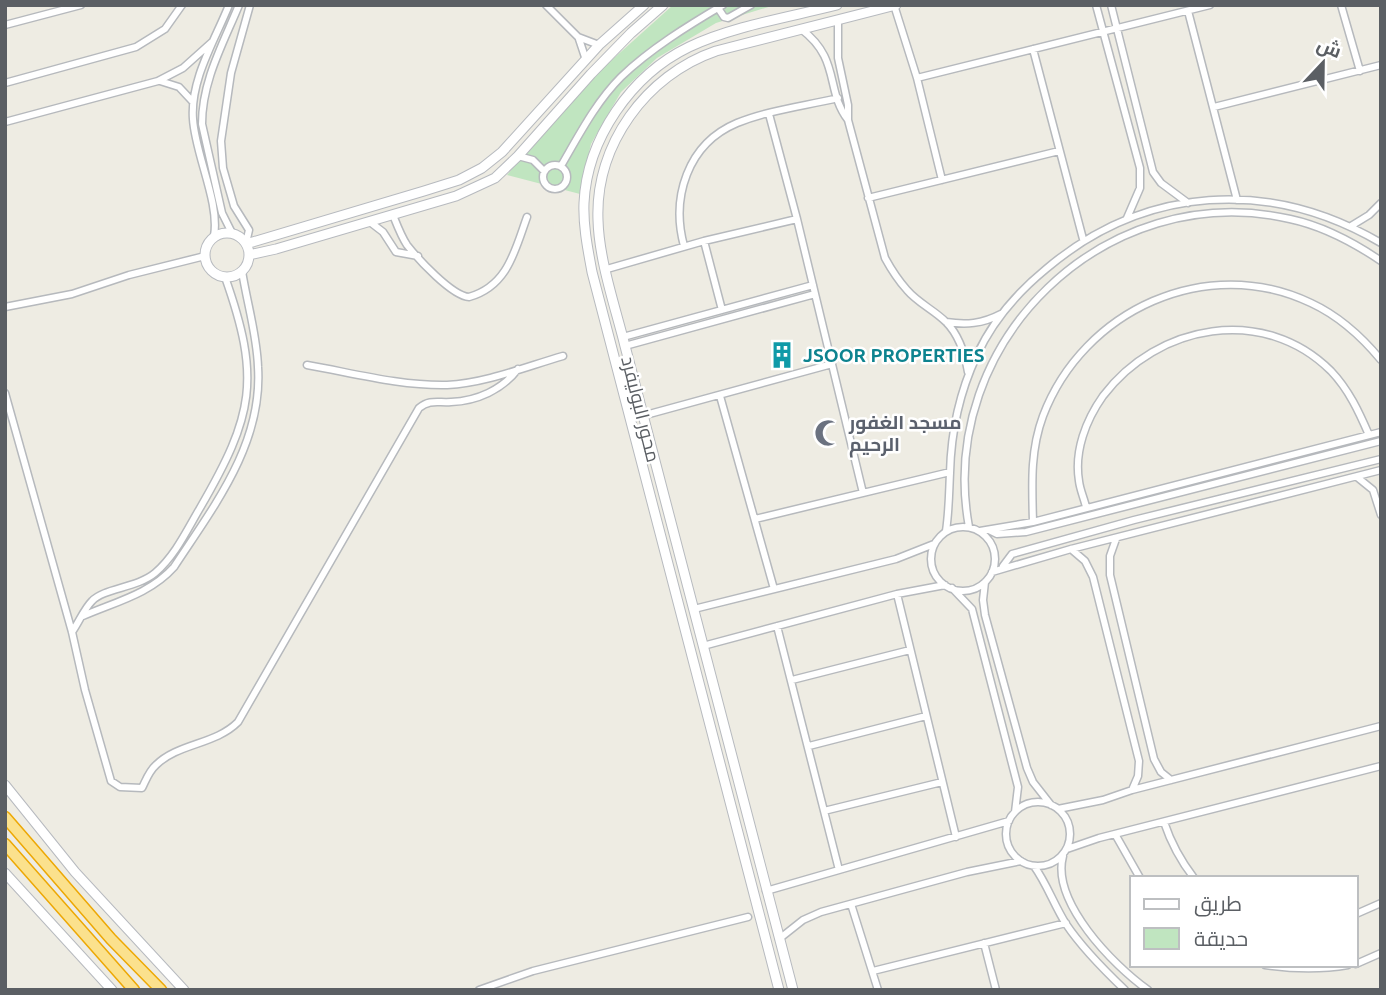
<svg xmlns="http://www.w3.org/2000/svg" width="1386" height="995" viewBox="0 0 1386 995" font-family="Ubuntu,Cairo,sans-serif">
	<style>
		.green { fill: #c0e5c0 }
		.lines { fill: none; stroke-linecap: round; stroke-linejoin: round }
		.street-casing { stroke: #b6b9bd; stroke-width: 9 }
		.secondary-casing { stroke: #b7babf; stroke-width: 11 }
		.highway-casing { stroke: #eda804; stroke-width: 13 }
		.street { stroke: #fff; stroke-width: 6 }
		.secondary { stroke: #fff; stroke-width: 9 }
		.highway { stroke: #fbe18d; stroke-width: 10 }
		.labels { text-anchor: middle; stroke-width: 5; stroke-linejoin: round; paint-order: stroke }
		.culture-label { font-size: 19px; font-weight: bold; fill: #0d838f; stroke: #fff; text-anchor: start }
		.street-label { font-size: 19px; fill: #5b5f64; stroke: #fff }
		.worship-label { font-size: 19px; font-weight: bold; fill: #5b616d; stroke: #fff; text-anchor: start }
	</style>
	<rect width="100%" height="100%" fill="#eeece3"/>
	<path class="green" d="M673,5H775L716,23L657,58L621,92L591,144L580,194L507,175L583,86Z"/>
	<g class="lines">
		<defs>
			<path id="street" d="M546,5L578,37L599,45
				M894,5L917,78L942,180
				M1096,5L1140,168V188L1127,218
				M1111,5L1153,172L1161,183L1188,203
				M1341,5L1360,71
				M718,8L724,17L728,18L751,5
				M1188,11L1237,200
				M838,20V58L848,105V120L885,258C891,269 898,280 907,290C918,303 934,310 946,322C959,335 965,354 968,372
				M5,25L81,5
				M801,29C841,59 825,90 848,120
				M579,39L586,60
				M1033,49L1083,239
				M917,78L1210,5
				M160,81L179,87L193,102
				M5,83L136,47L165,29L182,5
				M1214,107L1381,65
				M769,114L797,219L863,493
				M5,122L158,81L183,68L212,42
				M518,156L533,160L544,171
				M543 177a12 12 0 1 1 24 0a12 12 0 1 1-24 0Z
				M561,166C579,135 596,102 621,77C650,49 689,25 723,5
				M868,198L1059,151
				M393,215C397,225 401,236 407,245C418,259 452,296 469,297C508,286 515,250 527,217
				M370,222L383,232L396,252L418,256
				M1351,226L1369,215L1381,203
				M232,233L222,213L202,124C202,81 223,44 239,5
				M214,236C220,203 195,154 193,119C190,80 215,40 229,5
				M704,241L722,310
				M246,243L249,230L234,206L223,168L221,141L231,73L250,5
				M684,246C671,198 687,144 737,123C769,110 805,106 838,98
				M607,269L704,241L797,219
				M5,307L72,294L129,275L205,256
				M946,322C966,325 982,324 1001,314
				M623,337L813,285
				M625,346L815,294
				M307,365C353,373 400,386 447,385C486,383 525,367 563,356
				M5,393L72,632L85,690L111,781L120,787L142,788C146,780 149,771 156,765C178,743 215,745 238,722L419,408C430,399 438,403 451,402C477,401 502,390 518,369
				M720,396L774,589
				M642,416L832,364
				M1357,477L1373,490L1381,515
				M1086,507C1084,498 1080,490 1079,481C1074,451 1086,420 1103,396C1157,324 1264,304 1331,371C1349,390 1359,412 1369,435
				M755,519L950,472
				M1033,522C1032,485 1030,451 1043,416C1083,310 1207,253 1311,303C1339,316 1362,337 1381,360
				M931 559a32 32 0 1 1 64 0a32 32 0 1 1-64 0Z
				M969,527C935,342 1106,177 1290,219C1323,226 1353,242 1381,261
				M989,530L997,534L1026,532L1381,441
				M946,531C949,511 949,493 950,473C951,433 960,391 977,355C992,322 1018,292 1046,269C1145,185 1270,178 1381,243
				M980,531L1033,522L1381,432
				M1116,539L1110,556V575L1154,759L1161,772L1171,780
				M1071,549L1085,561L1093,577L1139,761L1138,776L1132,790
				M1003,566L1012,554L1134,520L1381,459
				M992,572L1071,549L1381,470
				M985,582L983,600L985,615L1027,768L1033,782L1051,805
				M952,588L972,609L1018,787L1015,812
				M897,594L956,837
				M694,609L896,559L934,544
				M83,616C115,602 150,594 174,567C214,506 263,444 258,367C257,335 247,303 242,271
				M777,626L839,870
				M72,632C79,622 84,609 92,601C104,588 137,588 155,573C175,556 187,530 200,508C254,415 261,379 225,277
				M703,646L897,594L945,585
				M792,680L910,650
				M809,746L926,716
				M1006 834a32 32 0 1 1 64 0a32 32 0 1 1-64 0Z
				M1058,809L1103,800L1132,790L1381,726
				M824,811L942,782
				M1164,822C1171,843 1180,860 1194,878
				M1115,834L1140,878
				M1067,849L1099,838L1381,766
				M1063,856C1051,902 1113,965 1148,990
				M1034,866C1047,884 1054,905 1066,924C1082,948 1104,970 1125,990
				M766,891L1009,821
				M851,904L878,990
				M1356,914L1381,903
				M779,939L803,920L821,912L967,872L1021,861
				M984,943L996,990
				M1356,964L1381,953
				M1265,965C1293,969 1319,970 1348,965
				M873,971L1066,923
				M479,990L533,971L748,917"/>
			<path id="secondary" d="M205 255a22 22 0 1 1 44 0a22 22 0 1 1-44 0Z
				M246,244L424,191L459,180L482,168L502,152L599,45L644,5
				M249,255L276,249L456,196L495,178L518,156L591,74L631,33L663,5
				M5,785L75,872L184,990
				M5,873L112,990
				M779,990L592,272C588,250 583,226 584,203C587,139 631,75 689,47C733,26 790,17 837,5
				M793,990L625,346C615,306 599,260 598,220C595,145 646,75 716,51L896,5"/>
			<path id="highway" d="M5,817L111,939L161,990
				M5,844L134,990"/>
		</defs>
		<use href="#street" class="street-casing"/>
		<use href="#secondary" class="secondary-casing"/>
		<use href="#highway" class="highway-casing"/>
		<use href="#street" class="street"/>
		<use href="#secondary" class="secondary"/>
		<use href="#highway" class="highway"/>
	</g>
	<defs>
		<symbol id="building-bare" viewBox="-9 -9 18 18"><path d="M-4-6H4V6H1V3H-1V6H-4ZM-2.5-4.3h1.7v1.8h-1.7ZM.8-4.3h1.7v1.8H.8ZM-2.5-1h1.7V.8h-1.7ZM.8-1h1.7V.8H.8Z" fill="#0f9aa8" stroke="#fff" stroke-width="2.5" paint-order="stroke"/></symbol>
		<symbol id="mosque-bare" viewBox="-9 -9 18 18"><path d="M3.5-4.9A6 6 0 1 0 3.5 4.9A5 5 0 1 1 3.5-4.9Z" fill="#6b7280" stroke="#fff" stroke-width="2.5" paint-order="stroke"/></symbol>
	</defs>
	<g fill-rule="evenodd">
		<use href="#building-bare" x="763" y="336" width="38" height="38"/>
		<use href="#mosque-bare" x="809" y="414" width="38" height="38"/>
	</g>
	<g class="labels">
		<g class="culture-label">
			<text x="803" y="362">JSOOR PROPERTIES</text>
		</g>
		<g class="street-label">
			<text transform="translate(641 409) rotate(76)" y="7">محور البوليفرد</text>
		</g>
		<g class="worship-label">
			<text x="849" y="429">مسجد الغفور<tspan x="849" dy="22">الرحيم</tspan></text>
		</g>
	</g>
	<rect width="1386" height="995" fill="none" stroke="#5b5f64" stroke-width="14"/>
	<rect x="1130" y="876" width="228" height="91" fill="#ffffff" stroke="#bdbfc1" stroke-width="2"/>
	<rect x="1144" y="899" width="35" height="10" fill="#ffffff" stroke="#bdbfc1" stroke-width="2"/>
	<text x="1194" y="911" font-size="21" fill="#5b5f64">طريق</text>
	<rect x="1144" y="928" width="35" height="21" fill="#c0e5c0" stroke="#bdbfc1" stroke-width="2"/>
	<text x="1194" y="946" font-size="21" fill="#5b5f64">حديقة</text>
	<g transform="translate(1323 63) rotate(22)" stroke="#ffffff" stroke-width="5" paint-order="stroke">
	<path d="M0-5L12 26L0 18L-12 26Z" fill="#5b5f64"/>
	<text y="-10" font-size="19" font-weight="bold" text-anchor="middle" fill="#5b5f64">ش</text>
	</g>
</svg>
